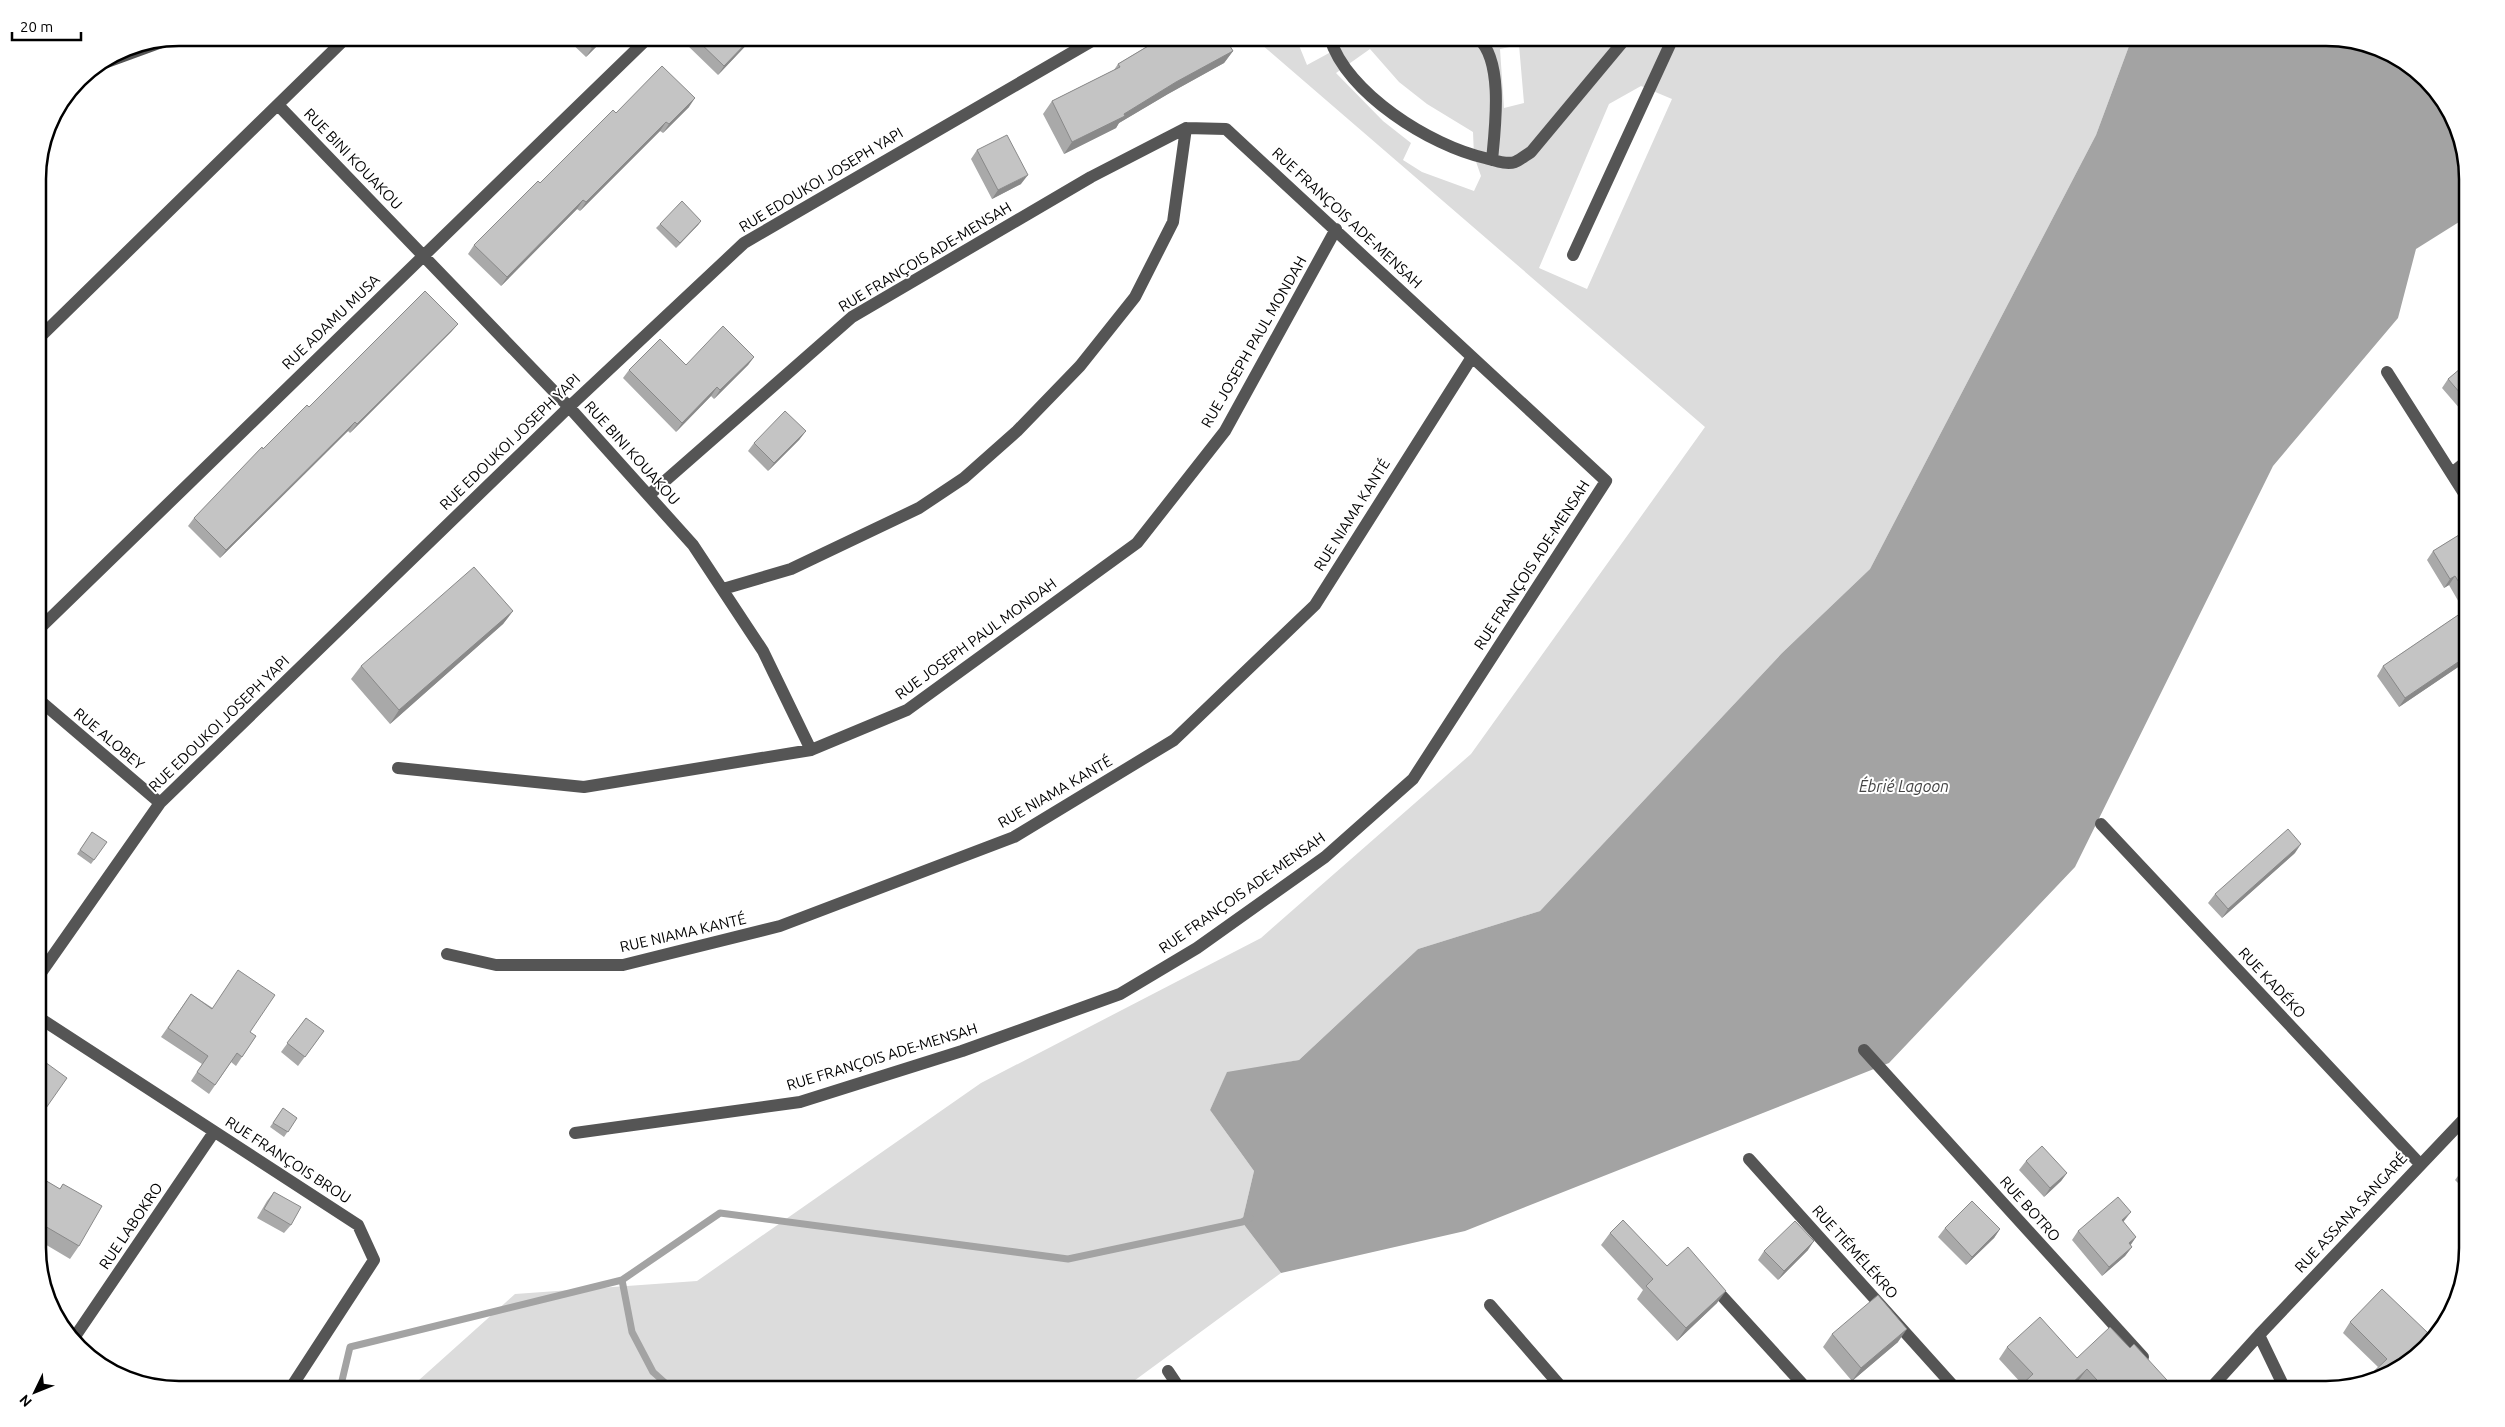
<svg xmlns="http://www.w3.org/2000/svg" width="2505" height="1427" viewBox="0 0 2505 1427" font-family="Ubuntu,sans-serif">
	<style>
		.green { fill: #dcdcdc; fill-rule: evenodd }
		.water { fill: #a3a3a3 }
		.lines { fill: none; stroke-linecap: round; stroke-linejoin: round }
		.stream { stroke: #a3a3a3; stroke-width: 7 }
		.minor { stroke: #555; stroke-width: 12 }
		.wall { fill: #a9a9a9 }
		.shaded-wall { fill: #898989 }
		.building { fill: #c4c4c4; stroke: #898989 }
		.labels { text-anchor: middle; stroke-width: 4; stroke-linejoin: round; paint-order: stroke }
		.street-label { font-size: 15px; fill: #000; stroke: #fff }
		.water-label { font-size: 16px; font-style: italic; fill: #444; stroke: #fff }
		.rim { fill: none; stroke: #000; stroke-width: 2.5 }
	</style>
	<rect width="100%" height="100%" fill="#fff"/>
	<path class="green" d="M1254,38H1296L1307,65L1342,46L1340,38H2132L2096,135L1870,569L1782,653L1540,911L1418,949L1299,1060L1227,1073L1210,1110L1254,1171L1242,1222L1281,1273L1123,1389H409L515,1294L697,1281L981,1083L1261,938L1471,754L1705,427ZM1519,45L1524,103L1504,108L1500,49ZM1370,49L1399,82L1427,104L1473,132L1474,156L1481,176L1474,191L1422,172L1403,160L1411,143L1383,121L1336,73ZM1641,86L1672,99L1587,289L1539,268L1609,104Z"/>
	<path class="water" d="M2132,38H2325L2396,56L2444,101L2467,171V217L2416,249L2398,318L2273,466L2075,867L1889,1063L1465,1231L1281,1273L1242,1222L1254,1171L1210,1110L1227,1072L1299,1060L1418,949L1540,911L1782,653L1870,569L2096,135Z"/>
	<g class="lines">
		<path class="stream" d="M622,1280L632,1332L653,1372L672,1389
			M340,1389L350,1347L622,1280L720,1213L1068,1259L1242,1222L1250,1218"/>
		<path class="minor" d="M1330,38C1346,93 1431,146 1485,158C1494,160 1506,165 1515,162C1520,160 1526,155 1531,152L1626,38
			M1478,38C1504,61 1495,128 1492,160
			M101,64L164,41
			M278,105L569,407L693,545L763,651L811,750
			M1573,255L1673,38
			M38,339L346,38
			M2387,372L2467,498
			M2452,473L2467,461
			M723,589L791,569L919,508L964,478L1017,431L1080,366L1135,297L1173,222L1186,128
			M38,630L648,38
			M38,699L160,803
			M398,768L584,787L811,750L907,710L1137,543L1225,431L1336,229
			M2101,824L2420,1164
			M447,954L496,965H623L780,926L1014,837L1174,740L1315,605L1472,357
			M38,977L160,803L569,407L744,243L1097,38
			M38,1017L358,1225L374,1260L290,1389
			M1864,1050L2143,1357
			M575,1133L800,1102L962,1051L1120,994L1197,948L1325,857L1413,779L1606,481L1226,129L1186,128L1091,177L852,317L649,495
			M1749,1159L1956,1389
			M1711,1284L1807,1389
			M1490,1305L1563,1389
			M2259,1335L2285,1389
			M74,1338L214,1132
			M1168,1371L1180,1389
			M2210,1389L2259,1335L2467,1116"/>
	</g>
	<path class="wall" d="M566,38H605L586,57Z
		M689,38H753L718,75L685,43Z
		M1157,38H1225L1233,51L1224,63L1168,94L1119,123L1116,128L1064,154L1043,114L1052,101L1114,70L1118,64L1154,42Z
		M689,107L663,133L660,131L580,211L577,209L501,286L468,254L474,245L616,113Z
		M977,150L1021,184L992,199L971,159Z
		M701,221L698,225L676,248L656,228L660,224Z
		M458,324L451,332L350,433L348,431L220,558L188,526L194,518L263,449L309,407Z
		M754,357L748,365L714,399L711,396L676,432L623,378L629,370Z
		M2467,363V417L2442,388L2448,379Z
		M806,431L799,440L768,471L748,451L754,443Z
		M2467,530V661L2399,707L2377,676L2383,666L2464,611L2449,585L2444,588L2427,560L2433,551Z
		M513,611L503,624L390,724L351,679L361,666Z
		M92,832L94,860L91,864L77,854Z
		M2295,853L2222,918L2208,903L2215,894Z
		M191,994L256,1036L236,1066L231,1062L209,1094L191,1081L202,1064L161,1037Z
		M306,1018L324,1031L298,1066L281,1052Z
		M283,1108L297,1118L284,1137L270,1127Z
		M2026,1161L2067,1173L2061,1181L2044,1197L2019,1170Z
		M2467,1164V1192L2455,1180Z
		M38,1176L60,1189L63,1184L79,1246L70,1259L38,1240Z
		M274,1192L291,1225L284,1233L257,1218L267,1201Z
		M2124,1221L2123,1222L2136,1237L2130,1245L2132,1247L2125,1256L2102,1276L2072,1240L2078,1231Z
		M1945,1228L2000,1229L1994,1238L1966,1265L1938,1237Z
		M1610,1233L1667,1266L1717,1303L1677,1341L1637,1299L1643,1290L1601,1245Z
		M1808,1250L1778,1280L1758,1260L1764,1251Z
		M2350,1322L2428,1333L2378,1367L2343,1333Z
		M1832,1334L1898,1342L1852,1381L1823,1347Z
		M2007,1347L2077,1358L2130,1348L2176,1390H2086L2078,1381L2069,1390H2016L2022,1384L1999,1359Z"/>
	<path class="shaded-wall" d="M602,38H605L586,57L592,48Z
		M751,38H753L718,75L724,66Z
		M1531,38H1546L1544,40Z
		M1233,51L1224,63L1168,94L1119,123L1116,128L1064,154L1072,142L1124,114L1176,82Z
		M695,98L689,107L663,133L669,124Z
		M666,122L660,131L580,211L586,202Z
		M1028,175L1021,184L992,199L998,190Z
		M583,200L577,209L501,286L507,277Z
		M701,221L698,225L676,248L680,243Z
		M458,324L451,332L350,433L357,424Z
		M754,357L748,365L714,399L720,390Z
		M717,387L711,396L676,432L682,423Z
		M355,422L348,431L220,558L226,550Z
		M806,431L799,440L768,471L774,463Z
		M2455,576L2449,585L2444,588L2450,579Z
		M513,611L503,624L390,724L399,710Z
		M2467,656V661L2399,707L2405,698Z
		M2301,844L2295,853L2222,918L2228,909Z
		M2067,1173L2061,1181L2044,1197L2050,1188Z
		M2131,1212L2124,1221L2116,1229L2122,1220Z
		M2000,1229L1994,1238L1966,1265L1972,1257Z
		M2136,1237L2130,1246L2129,1243Z
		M1814,1241L1808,1250L1778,1280L1784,1271Z
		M2132,1247L2125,1256L2102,1276L2109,1267Z
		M1726,1291L1717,1303L1677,1341L1686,1328Z
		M1907,1329L1898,1342L1852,1381L1861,1368Z
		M2087,1369L2078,1381L2069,1390H2065Z"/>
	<path class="building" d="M581,38H602L592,48Z
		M695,38H751L724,66Z
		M1159,38H1225L1233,51L1176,82L1124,114L1125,116L1072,142L1052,101L1120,67L1118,64L1160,39Z
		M662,66L695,98L669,124L666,122L586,202L583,200L507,277L474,245L538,181L540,183L613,110L616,113Z
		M1007,135L1028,175L998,190L977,150Z
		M682,201L701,221L680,243L660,224Z
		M425,291L458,324L357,424L355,422L226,550L194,518L262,447L263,449L307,405L309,407Z
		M723,326L754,357L720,390L717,387L682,423L629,370L660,339L686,365Z
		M2467,363V401L2448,379Z
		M785,411L806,431L774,463L754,443Z
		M2467,530V595L2455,576L2450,579L2433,551Z
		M474,567L513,611L399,710L361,666Z
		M2467,609V656L2405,698L2383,666Z
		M2288,829L2301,844L2228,909L2215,894Z
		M92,832L107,842L94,860L80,850Z
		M238,970L275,995L250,1032L256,1036L242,1057L237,1053L215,1085L197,1072L208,1056L168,1028L191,994L212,1009Z
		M306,1018L324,1031L305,1057L287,1043Z
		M38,1057L67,1078L39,1118L46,1122L38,1133Z
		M283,1108L297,1118L288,1132L273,1123Z
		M2042,1146L2067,1173L2050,1188L2026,1161Z
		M2467,1164V1170L2464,1167Z
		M38,1176L60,1189L63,1184L102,1206L79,1246L38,1222V1213L42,1206L38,1203Z
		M274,1192L301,1207L291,1225L264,1209Z
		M2118,1197L2131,1212L2122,1220L2136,1237L2129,1243L2132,1247L2109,1267L2078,1231Z
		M1972,1201L2000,1229L1972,1257L1945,1228Z
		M1623,1220L1667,1266L1688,1247L1726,1291L1686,1328L1646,1286L1653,1279L1610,1233Z
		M1795,1221L1814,1241L1784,1271L1764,1251Z
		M2382,1289L2428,1333L2429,1331L2432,1334L2397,1370L2366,1379L2387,1359L2350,1322Z
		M1878,1295L1907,1329L1861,1368L1832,1334Z
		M2040,1317L2077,1358L2110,1327L2130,1348L2134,1344L2176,1390H2106L2087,1369L2065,1390H2016L2033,1374L2007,1347Z"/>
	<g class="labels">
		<g class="street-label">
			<text transform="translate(353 159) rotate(46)" y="5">RUE BINI KOUAKOU</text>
			<text transform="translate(821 180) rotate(-31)" y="5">RUE EDOUKOI JOSEPH YAPI</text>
			<text transform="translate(1347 218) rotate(43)" y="5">RUE FRANÇOIS ADE-MENSAH</text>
			<text transform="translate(925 257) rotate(-31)" y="5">RUE FRANÇOIS ADE-MENSAH</text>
			<text transform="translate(331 322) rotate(-44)" y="5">RUE ADAMU MUSA</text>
			<text transform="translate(1254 342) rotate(-60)" y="5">RUE JOSEPH PAUL MONDAH</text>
			<text transform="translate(510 442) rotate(-44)" y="5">RUE EDOUKOI JOSEPH YAPI</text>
			<text transform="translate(632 453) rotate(48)" y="5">RUE BINI KOUAKOU</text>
			<text transform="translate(1352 515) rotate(-58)" y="5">RUE NIAMA KANTÉ</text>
			<text transform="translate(1532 565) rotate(-57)" y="5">RUE FRANÇOIS ADE-MENSAH</text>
			<text transform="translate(976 639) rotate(-36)" y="5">RUE JOSEPH PAUL MONDAH</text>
			<text transform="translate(219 724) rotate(-44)" y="5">RUE EDOUKOI JOSEPH YAPI</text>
			<text transform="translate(109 739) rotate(40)" y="5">RUE ALOBEY</text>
			<text transform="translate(1055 792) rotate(-30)" y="5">RUE NIAMA KANTÉ</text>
			<text transform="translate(1242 893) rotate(-35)" y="5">RUE FRANÇOIS ADE-MENSAH</text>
			<text transform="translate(683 933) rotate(-13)" y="5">RUE NIAMA KANTÉ</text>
			<text transform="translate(2272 983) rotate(47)" y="5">RUE KADÉKO</text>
			<text transform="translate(882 1057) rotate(-17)" y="5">RUE FRANÇOIS ADE-MENSAH</text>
			<text transform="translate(288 1160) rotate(33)" y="5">RUE FRANÇOIS BROU</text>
			<text transform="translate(2030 1209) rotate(48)" y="5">RUE BOTRO</text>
			<text transform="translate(2351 1213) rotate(-47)" y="5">RUE ASSANA SANGARÉ</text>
			<text transform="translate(131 1226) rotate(-56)" y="5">RUE LABOKRO</text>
			<text transform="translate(1855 1252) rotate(48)" y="5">RUE TIÉMÉLÉKRO</text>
		</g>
		<g class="water-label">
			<text x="1904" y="792">Ébrié Lagoon</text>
		</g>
	</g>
	<path d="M0 0H2505V1427H0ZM179 46H2326A133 133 0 0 1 2459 179V1248A133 133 0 0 1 2326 1381H179A133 133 0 0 1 46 1248V179A133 133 0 0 1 179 46Z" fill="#fff" fill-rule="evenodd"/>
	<path class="rim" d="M179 46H2326A133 133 0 0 1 2459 179V1248A133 133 0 0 1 2326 1381H179A133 133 0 0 1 46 1248V179A133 133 0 0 1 179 46Z"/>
	<g transform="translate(35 1392) rotate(227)" stroke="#ffffff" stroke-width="4" paint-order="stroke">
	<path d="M0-4L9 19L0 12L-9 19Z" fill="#000000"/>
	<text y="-8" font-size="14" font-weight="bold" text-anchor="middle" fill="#000000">N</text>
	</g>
	<path d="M12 32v8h69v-8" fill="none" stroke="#000000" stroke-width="2.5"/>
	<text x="20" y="32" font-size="15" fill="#000000" stroke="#ffffff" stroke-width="4" paint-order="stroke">20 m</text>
</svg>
